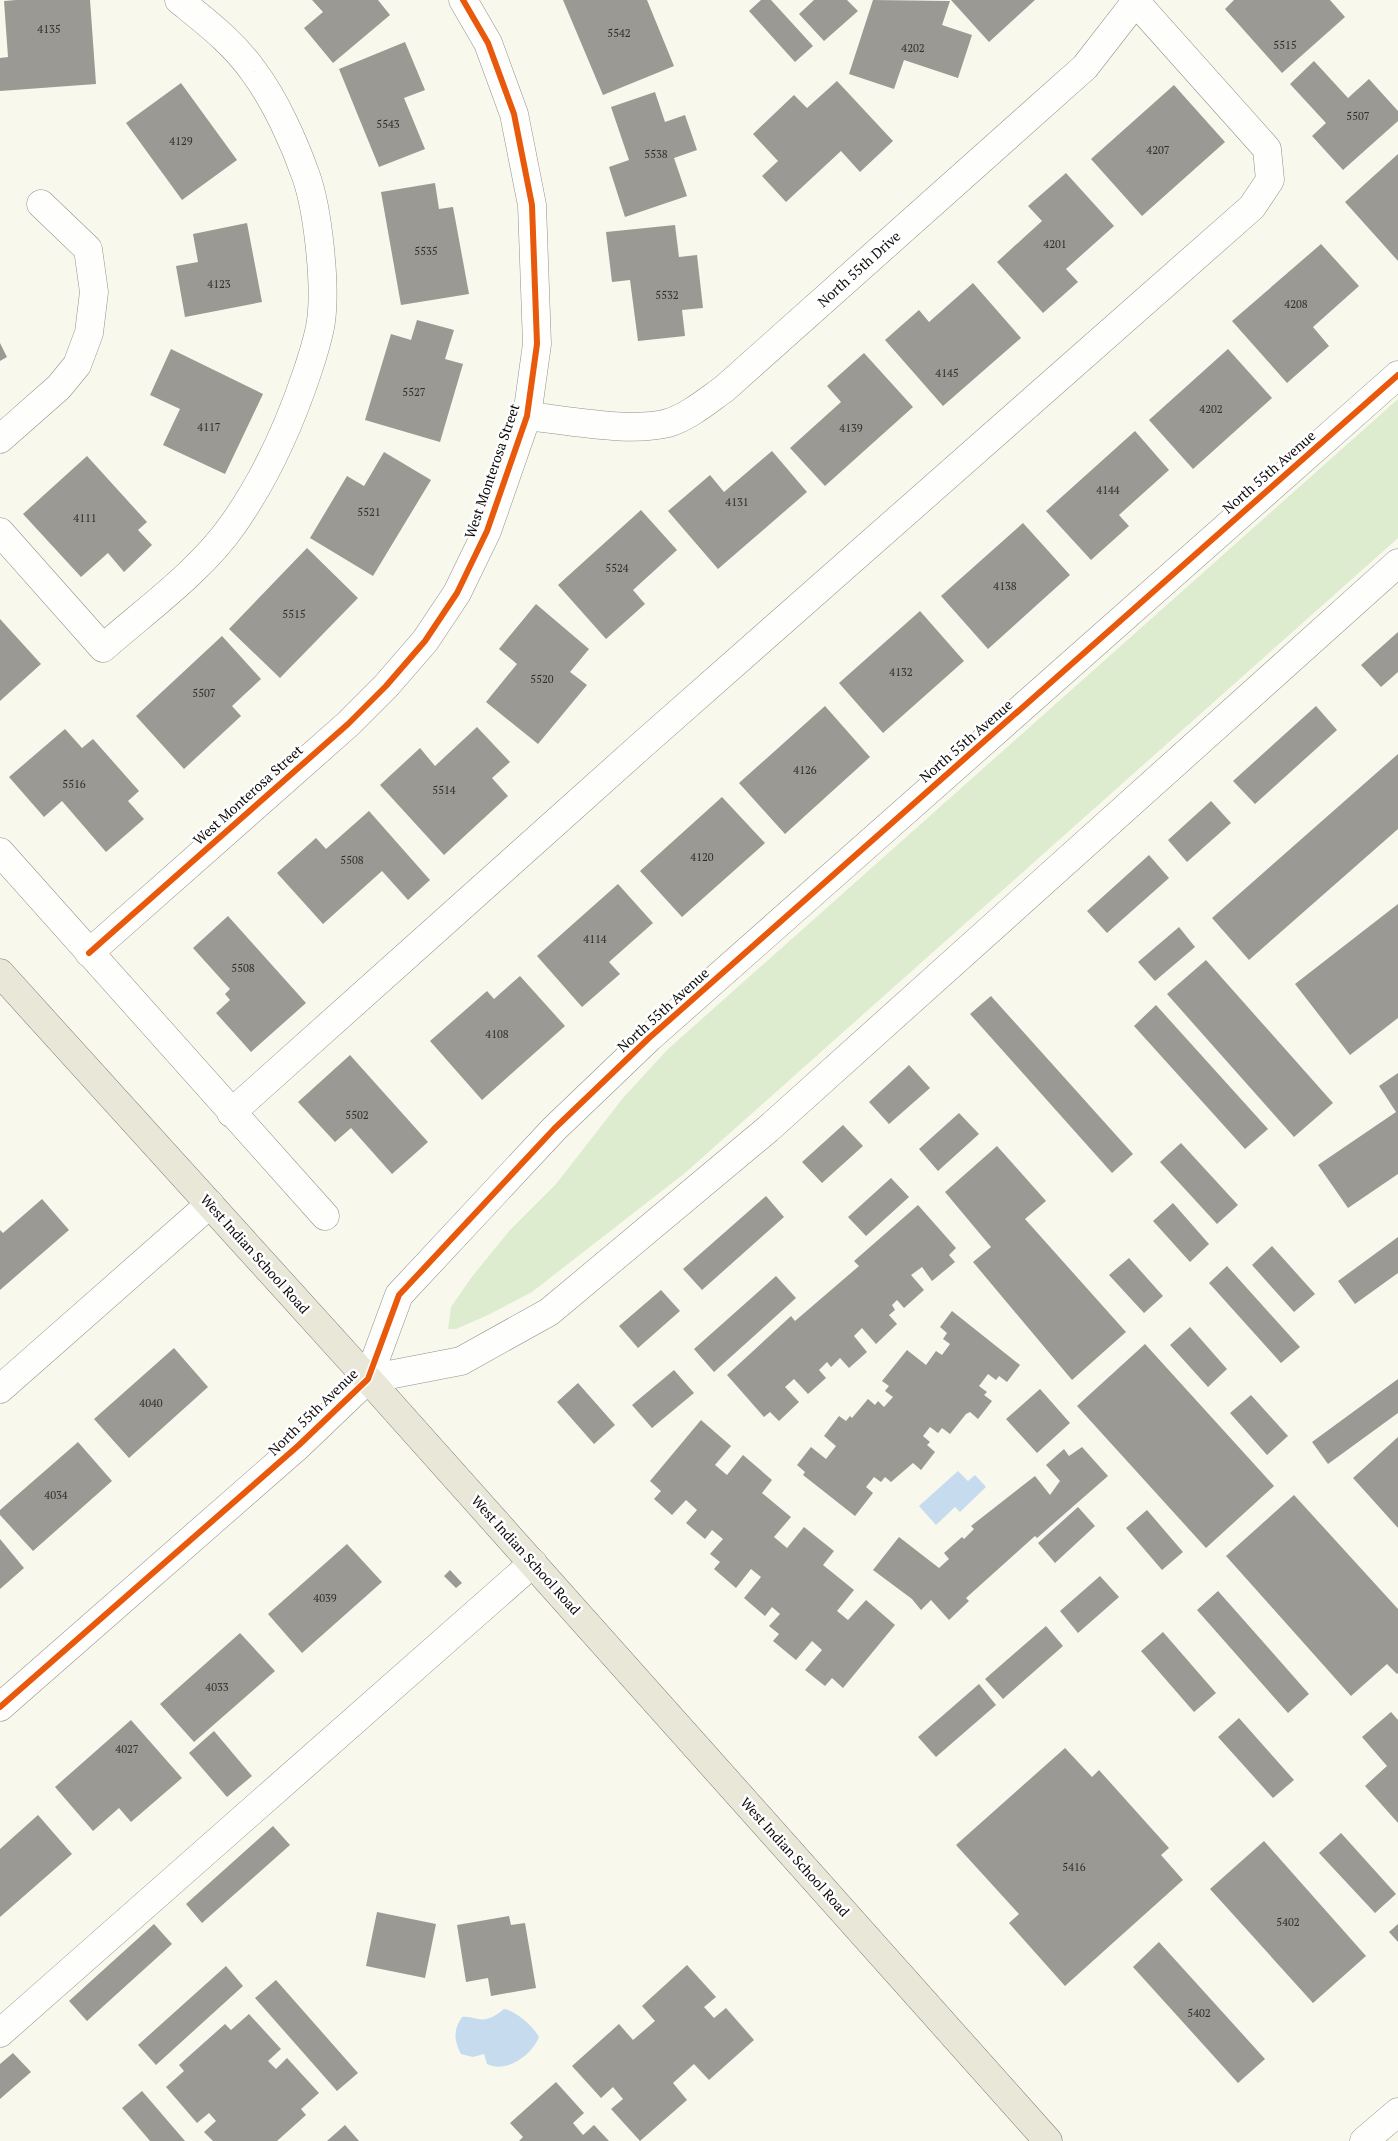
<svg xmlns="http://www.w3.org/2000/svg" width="1398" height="2141" viewBox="0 0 1398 2141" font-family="'PT Serif',serif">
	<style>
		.green { fill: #ddeccf }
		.water { fill: #c7dbee }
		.building { fill: #9a9993 }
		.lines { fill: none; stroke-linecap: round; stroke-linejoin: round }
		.minor-casing { stroke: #91918c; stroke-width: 29 }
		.major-casing { stroke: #7e7e7a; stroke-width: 29 }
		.minor { stroke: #fefefc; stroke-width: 28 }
		.major { stroke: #e9e7d8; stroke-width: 28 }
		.cycleway-casing { stroke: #fff; stroke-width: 9 }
		.cycleway { stroke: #e8590c; stroke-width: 6 }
		.labels { text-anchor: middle; stroke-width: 5; stroke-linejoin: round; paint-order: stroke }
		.number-label { font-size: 11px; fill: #2e2e2c }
		.street-label { font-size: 14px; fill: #0a0a0a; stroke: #fff }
	</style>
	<rect width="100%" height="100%" fill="#f8f8ed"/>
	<path class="green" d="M1398,399V538L685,1173L532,1292L488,1315L456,1329H448L451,1307L471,1278L510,1230L556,1184L623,1098L667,1050Z"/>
	<path class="water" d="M958,1471L968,1481L975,1475L986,1487L960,1512L955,1507L936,1525L919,1506Z
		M504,2009C515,2010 534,2027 539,2037C532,2055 506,2074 487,2064L484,2054L473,2057L461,2054C454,2041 453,2030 462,2017C468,2016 472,2018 478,2019C488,2021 497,2015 504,2009Z"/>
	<path class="building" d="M16,0H90L96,84L0,91V58L8,57L4,1Z
		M312,0H378L390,15L333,63L304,28L323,12Z
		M563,0H647L674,66L603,95Z
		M761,0H771L813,46L795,62L749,11Z
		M814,0H847L858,11L824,41L799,14Z
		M873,0L950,1L942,25L972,35L958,78L904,60L894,89L849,74Z
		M951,0H1035L989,42Z
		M1234,0H1330L1345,17L1282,73L1225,9Z
		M405,42L425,90L404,98L425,149L379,167L339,69Z
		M1314,61L1348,98L1369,79L1398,111V121L1343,170L1312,136L1326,123L1290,84Z
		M837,81L893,141L860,172L841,151L786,202L762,176L778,161L753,134L794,95L807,108Z
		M181,83L237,160L182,200L126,123Z
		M1174,85L1225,142L1142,216L1091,159Z
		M655,92L665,122L685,115L697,150L674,158L687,196L625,217L609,167L629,160L611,107Z
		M1398,154V261L1345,202Z
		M1066,173L1114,226L1066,269L1078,282L1043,313L997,262L1042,221L1028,206Z
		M435,183L439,209L453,207L469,294L401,305L381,192Z
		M247,223L262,302L185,317L176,266L198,262L193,234Z
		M675,225L679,257L697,255L703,308L682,310L685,336L638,341L630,280L612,282L606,232Z
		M1321,244L1359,286L1313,327L1329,346L1287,383L1232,321Z
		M973,283L1021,338L943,406L885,340L919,310L929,322Z
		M417,320L454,330L445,359L463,364L440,442L365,420L391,334L411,340Z
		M0,343L7,357L0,361Z
		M171,349L263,394L225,474L163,445L180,409L150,395Z
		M1228,349L1272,398L1193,469L1149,420Z
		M864,353L913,407L825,486L790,448L841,402L827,386Z
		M1135,431L1169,470L1119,515L1129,526L1091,560L1046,511Z
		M772,451L807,492L718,569L668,511L710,475L724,492Z
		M384,452L431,480L373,576L310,538L347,476L364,486Z
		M87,456L147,522L138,530L152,545L124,572L108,553L81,577L23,514Z
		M641,510L677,550L633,590L645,604L606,639L558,585Z
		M1023,523L1070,575L988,649L941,596Z
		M307,548L358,598L280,678L229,629Z
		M536,604L589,649L570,672L587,685L538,744L486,702L517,664L499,649Z
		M920,611L964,661L883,733L839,683Z
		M0,619L41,664L0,701Z
		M1398,632V672L1381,687L1361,665Z
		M222,636L261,679L232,706L241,716L184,769L136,716Z
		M825,706L870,757L785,834L739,783Z
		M1316,706L1337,730L1255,804L1233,781Z
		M477,727L510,762L492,778L508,796L444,855L380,785L420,748L435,766Z
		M65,729L82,748L93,739L139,791L128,801L144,819L106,852L62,801L44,817L9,777Z
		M1398,754V829L1249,960L1212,918Z
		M722,797L765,843L682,917L640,871Z
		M1211,801L1231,823L1187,862L1168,840Z
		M369,811L430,880L408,900L382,871L323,924L277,873L316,838L326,849Z
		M1149,855L1169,878L1107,933L1087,911Z
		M618,884L653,923L609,962L620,974L582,1007L537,956Z
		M1398,904V1018L1350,1055L1295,984Z
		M228,916L306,1003L251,1052L216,1013L230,1000L225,994L230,989L193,948Z
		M1179,927L1195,947L1155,981L1138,962Z
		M1206,960L1333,1103L1294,1137L1167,994Z
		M520,976L565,1026L482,1100L430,1041L487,991L494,999Z
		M991,996L1133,1154L1112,1173L970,1014Z
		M1156,1005L1268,1129L1245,1149L1134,1026Z
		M350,1055L428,1142L392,1174L351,1128L335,1142L298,1102Z
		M909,1065L930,1088L889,1124L869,1102Z
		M1398,1073V1174L1348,1208L1318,1165L1396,1112L1379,1086Z
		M959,1113L979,1134L938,1171L919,1149Z
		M843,1125L863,1146L822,1183L802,1162Z
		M1181,1143L1238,1205L1217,1224L1160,1162Z
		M997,1146L1046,1201L1025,1219L1126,1332L1072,1380L973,1262L991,1247L945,1192Z
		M891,1178L909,1197L866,1236L848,1217Z
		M766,1196L784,1217L702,1290L683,1269Z
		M42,1199L69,1230L0,1290V1230L3,1233Z
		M1173,1203L1209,1244L1190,1262L1153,1221Z
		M918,1205L956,1248L949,1255L955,1262L932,1281L922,1267L911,1275L924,1290L904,1308L897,1300L892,1305L895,1310L889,1315L897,1324L876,1344L862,1328L854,1336L867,1352L849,1368L840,1358L831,1367L827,1362L819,1370L826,1378L808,1394L794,1379L785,1387L799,1402L779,1421L770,1412L764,1417L727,1375L791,1316L795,1321L859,1266L854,1261Z
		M1398,1237V1273L1355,1304L1338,1281Z
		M1272,1246L1315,1294L1294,1312L1252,1265Z
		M1129,1258L1163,1296L1144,1313L1109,1275Z
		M1227,1266L1300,1347L1281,1363L1209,1283Z
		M776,1276L796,1298L714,1372L694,1349Z
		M661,1290L680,1311L638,1348L619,1326Z
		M952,1311L1020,1365L1007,1382L999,1376L996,1380L988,1374L979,1386L987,1392L984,1395L992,1401L978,1419L970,1412L966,1414L950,1434L942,1428L938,1433L930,1427L923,1436L930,1442L927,1445L935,1452L921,1470L913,1463L891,1482L885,1477L881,1482L874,1477L866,1487L873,1493L855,1516L803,1475L805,1472L797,1465L811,1447L826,1459L836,1446L824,1436L839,1416L846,1421L850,1416L852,1418L868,1399L875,1405L878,1401L884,1407L893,1397L885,1391L889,1386L882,1381L907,1350L926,1365L936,1351L942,1355L950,1344L943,1339L947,1333L940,1327Z
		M1190,1327L1227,1369L1208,1387L1170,1345Z
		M1145,1344L1274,1486L1206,1548L1077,1406Z
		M174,1348L208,1387L129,1458L94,1419Z
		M674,1370L694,1393L652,1428L632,1405Z
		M1398,1379V1413L1328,1464L1312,1442Z
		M578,1383L615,1425L594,1444L557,1402Z
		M1040,1389L1070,1423L1037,1453L1006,1419Z
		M1251,1395L1288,1436L1267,1455L1230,1413Z
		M701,1420L731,1446L715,1465L727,1475L743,1455L772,1480L762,1493L791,1517L774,1537L787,1548L804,1527L834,1551L823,1565L854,1590L837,1611L848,1620L866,1600L895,1625L843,1688L832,1678L825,1686L805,1670L822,1650L812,1641L796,1660L773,1641L779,1634L769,1626L780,1614L772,1607L765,1616L744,1598L761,1577L751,1569L736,1588L714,1569L720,1562L710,1554L723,1539L712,1530L705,1539L686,1523L697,1510L686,1500L672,1515L654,1499L661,1491L650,1481Z
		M1398,1437V1528L1353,1478Z
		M78,1442L112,1481L33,1551L0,1515V1510Z
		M1082,1447L1108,1476L1037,1538L1035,1536L966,1598L969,1601L949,1620L931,1600L921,1610L912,1599L873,1570L899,1537L939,1568L949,1559L944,1553L962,1537L964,1539L974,1529L971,1526L1035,1476L1050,1495L1060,1481L1046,1465L1064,1449L1069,1456Z
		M1294,1495L1398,1609V1673L1397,1674L1387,1664L1351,1696L1226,1556Z
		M1078,1507L1095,1526L1055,1563L1038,1543Z
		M1147,1510L1183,1552L1162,1570L1126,1528Z
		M0,1539L24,1568L0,1589Z
		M347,1544L382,1582L302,1653L268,1614Z
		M450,1570L462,1583L456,1588L444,1576Z
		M1100,1576L1119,1597L1078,1633L1060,1611Z
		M1218,1591L1309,1694L1288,1713L1197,1610Z
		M1046,1626L1063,1646L1003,1699L985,1679Z
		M1163,1632L1216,1693L1194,1712L1141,1651Z
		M240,1633L275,1671L194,1742L160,1704Z
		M979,1684L996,1705L936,1757L918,1737Z
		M1391,1712L1398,1720V1823L1365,1786L1387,1766L1362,1737Z
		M1239,1718L1294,1780L1273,1798L1218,1737Z
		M131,1720L182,1778L131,1822L119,1808L93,1831L55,1787Z
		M214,1731L252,1776L227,1797L189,1753Z
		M1065,1748L1092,1777L1099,1770L1169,1848L1161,1855L1183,1880L1065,1986L1009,1923L1019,1914L956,1845Z
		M38,1815L72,1854L0,1917V1849Z
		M273,1826L290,1845L202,1923L186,1904Z
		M1341,1833L1396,1894L1375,1913L1319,1853Z
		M1264,1841L1366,1956L1313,2003L1210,1889Z
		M377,1912L436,1924L425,1978L366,1966Z
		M509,1916L511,1925L525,1923L536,1988L491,1996L488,1978L466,1982L457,1925Z
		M154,1924L172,1944L87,2021L69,2001Z
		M1398,1924V1942L1389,1932Z
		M1159,1942L1265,2059L1238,2083L1133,1967Z
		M687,1965L716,1997L704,2007L714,2018L726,2008L754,2040L709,2080L694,2064L673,2083L687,2100L640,2141L611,2109L623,2099L613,2087L601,2098L572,2066L619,2024L633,2040L655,2021L642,2006Z
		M226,1966L243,1986L156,2065L138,2045Z
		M276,1980L358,2073L337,2091L255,1998Z
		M249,2014L281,2049L268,2061L276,2069L287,2058L319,2093L301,2109L306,2115L277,2141H213L204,2132L216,2121L209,2113L197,2123L166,2087L184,2071L179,2065L225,2024L231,2030Z
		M13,2053L31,2072L0,2099V2064Z
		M556,2082L584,2113L573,2123L583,2135L594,2125L609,2141H519L523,2137L510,2123Z
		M142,2091L185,2141H150L122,2108Z
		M345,2125L359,2141H327Z"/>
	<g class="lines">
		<defs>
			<path id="minor" d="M527,416C567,420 630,433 668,423C688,417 707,401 724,389L1085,67L1137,0
				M0,439L59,387L77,365L89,333L94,292L88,249L41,204
				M0,532L103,648C146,610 202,570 234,523C267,476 290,424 308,370C313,354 319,337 321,321C326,285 318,210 306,176C294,142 275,100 254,72C234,43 206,22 179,0
				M0,852L325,1216
				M89,953L348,724L386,686L425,641L457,593L487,531L527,416L537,344L532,205L514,114L488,43L463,0
				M231,1113L642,745L1252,207L1270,180L1267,149L1134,0
				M368,1379L461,1361L549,1312L768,1129L1398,563
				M0,1389L210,1204
				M0,1707L299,1445L368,1379L399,1295L554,1129L649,1038L1398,375
				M0,2033L533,1563
				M1364,2141L1398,2112"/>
			<path id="major" d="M0,973L368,1379L1048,2141"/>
		</defs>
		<use href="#minor" class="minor-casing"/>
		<use href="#major" class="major-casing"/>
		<use href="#minor" class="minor"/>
		<use href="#major" class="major"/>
		<defs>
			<path id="cycleway" d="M89,953L348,724L386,686L425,641L457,593L487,531L527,416L537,344L532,205L514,114L488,43L463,0
				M0,1707L299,1445L368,1379L399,1295L554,1129L649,1038L1398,375"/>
		</defs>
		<use href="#cycleway" class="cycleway-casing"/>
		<use href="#cycleway" class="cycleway"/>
	</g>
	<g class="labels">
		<g class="number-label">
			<text x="49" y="33">4135</text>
			<text x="619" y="37">5542</text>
			<text x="1285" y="49">5515</text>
			<text x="913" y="52">4202</text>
			<text x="1358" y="120">5507</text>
			<text x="388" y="128">5543</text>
			<text x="181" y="145">4129</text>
			<text x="1158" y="154">4207</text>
			<text x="656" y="158">5538</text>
			<text x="1055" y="248">4201</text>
			<text x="426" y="255">5535</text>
			<text x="219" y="288">4123</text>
			<text x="667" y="299">5532</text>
			<text x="1296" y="308">4208</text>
			<text x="947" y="377">4145</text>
			<text x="414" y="396">5527</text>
			<text x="1211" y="413">4202</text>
			<text x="209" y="431">4117</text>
			<text x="851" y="432">4139</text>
			<text x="1108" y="494">4144</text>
			<text x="737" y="506">4131</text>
			<text x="369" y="516">5521</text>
			<text x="85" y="522">4111</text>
			<text x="617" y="572">5524</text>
			<text x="1005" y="590">4138</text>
			<text x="294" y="618">5515</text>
			<text x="901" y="676">4132</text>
			<text x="542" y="683">5520</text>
			<text x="204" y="697">5507</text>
			<text x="805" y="774">4126</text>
			<text x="74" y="788">5516</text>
			<text x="444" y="794">5514</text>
			<text x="702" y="861">4120</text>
			<text x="352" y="864">5508</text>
			<text x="595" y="943">4114</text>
			<text x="243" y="972">5508</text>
			<text x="497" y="1038">4108</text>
			<text x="357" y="1119">5502</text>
			<text x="151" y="1407">4040</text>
			<text x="56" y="1499">4034</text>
			<text x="325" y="1602">4039</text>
			<text x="217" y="1691">4033</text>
			<text x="127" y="1753">4027</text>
			<text x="1074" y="1871">5416</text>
			<text x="1288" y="1926">5402</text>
			<text x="1199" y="2017">5402</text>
		</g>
		<g class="street-label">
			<text transform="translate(859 269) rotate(-42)" y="5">North 55th Drive</text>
			<text transform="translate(492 471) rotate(-71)" y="5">West Monterosa Street</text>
			<text transform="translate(1269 472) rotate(-41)" y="5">North 55th Avenue</text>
			<text transform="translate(966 741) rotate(-41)" y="5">North 55th Avenue</text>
			<text transform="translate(248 795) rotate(-42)" y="5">West Monterosa Street</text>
			<text transform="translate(663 1010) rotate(-42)" y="5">North 55th Avenue</text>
			<text transform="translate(255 1254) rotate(48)" y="5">West Indian School Road</text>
			<text transform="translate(313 1412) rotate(-44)" y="5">North 55th Avenue</text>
			<text transform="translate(526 1555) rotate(48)" y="5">West Indian School Road</text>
			<text transform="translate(795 1857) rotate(48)" y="5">West Indian School Road</text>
		</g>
	</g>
</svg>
